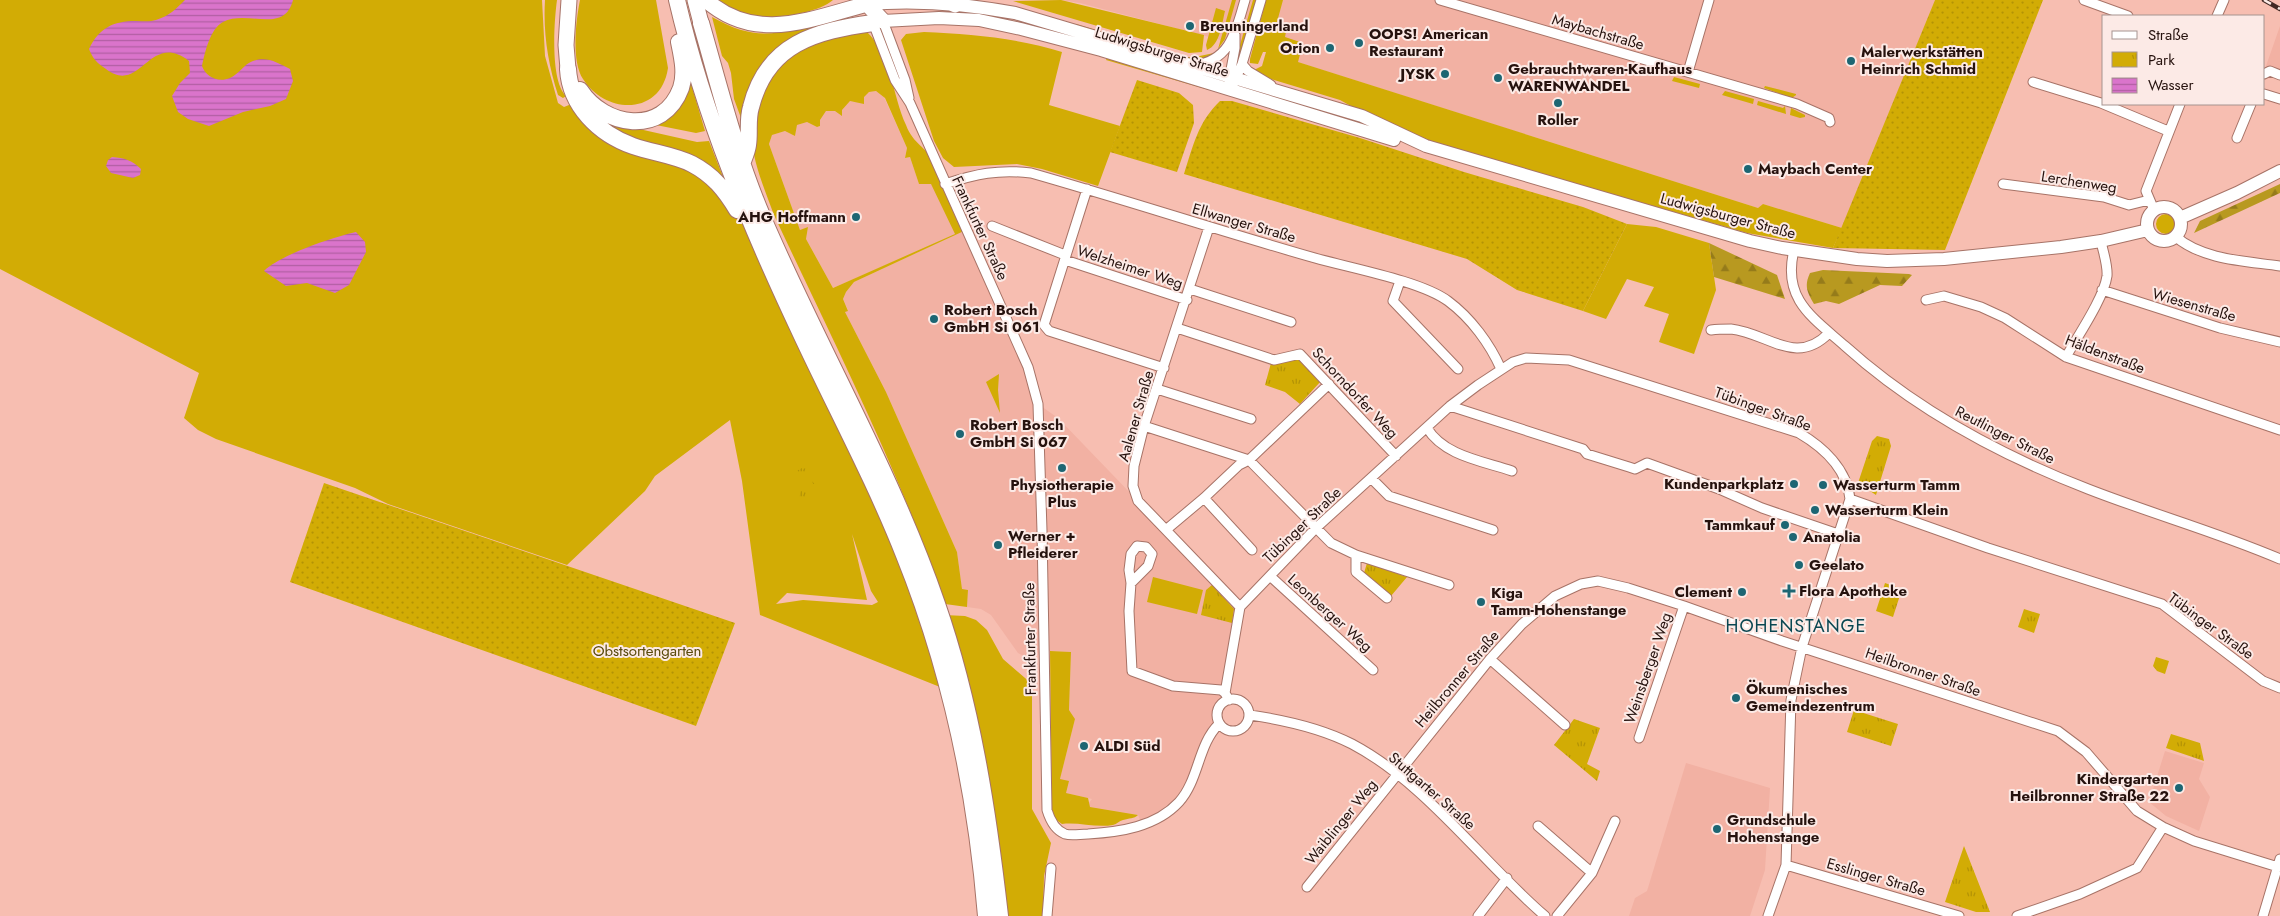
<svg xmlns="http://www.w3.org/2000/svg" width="2280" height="916" viewBox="0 0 2280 916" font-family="Jost,sans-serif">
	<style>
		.built { fill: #f2b1a3 }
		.grass { fill: #d2ac05; fill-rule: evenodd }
		.forest { fill: url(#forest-firs) }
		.park { fill: url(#park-tufts) }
		.garden { fill: url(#garden-dots) }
		.water { fill: url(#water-rules) }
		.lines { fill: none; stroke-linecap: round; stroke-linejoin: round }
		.street-casing { stroke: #a77367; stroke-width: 11 }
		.secondary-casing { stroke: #a77367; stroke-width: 14 }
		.primary-casing { stroke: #a77367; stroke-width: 17 }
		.highway-casing { stroke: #a77367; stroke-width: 18 }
		.street { stroke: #fff; stroke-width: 9 }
		.secondary { stroke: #fff; stroke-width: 12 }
		.primary { stroke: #fff; stroke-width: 15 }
		.highway { stroke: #fff; stroke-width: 16 }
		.rail-casing { stroke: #412823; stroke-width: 4.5 }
		.rail { stroke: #fceae6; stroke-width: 2.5; stroke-dasharray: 8; stroke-linecap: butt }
		.poi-dot { fill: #1d6673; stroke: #fceae6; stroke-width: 2 }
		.labels { text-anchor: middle; stroke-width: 4; stroke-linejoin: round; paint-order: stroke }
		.poi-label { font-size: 15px; font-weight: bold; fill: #26120e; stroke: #fceae6; text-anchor: start }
		.street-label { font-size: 15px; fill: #26120e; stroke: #fceae6 }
		.park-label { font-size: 15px; fill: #59490b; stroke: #fceae6 }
		.quarter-label { font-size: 18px; letter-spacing: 1px; fill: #0a4752; stroke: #fceae6 }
	</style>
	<defs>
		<pattern id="forest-firs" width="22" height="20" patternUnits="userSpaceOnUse" patternTransform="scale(1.25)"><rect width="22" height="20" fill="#b89920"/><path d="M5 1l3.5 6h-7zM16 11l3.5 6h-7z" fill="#957b1a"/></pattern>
		<pattern id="park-tufts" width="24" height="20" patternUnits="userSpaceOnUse" patternTransform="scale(1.25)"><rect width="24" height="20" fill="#d2ac05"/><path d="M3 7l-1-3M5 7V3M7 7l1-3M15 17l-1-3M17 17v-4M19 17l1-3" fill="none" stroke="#b49305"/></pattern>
		<pattern id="garden-dots" width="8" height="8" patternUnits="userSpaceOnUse" patternTransform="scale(1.25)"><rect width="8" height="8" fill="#d2ac05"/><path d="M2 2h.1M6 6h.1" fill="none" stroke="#b49305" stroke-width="1.8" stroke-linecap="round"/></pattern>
		<pattern id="water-rules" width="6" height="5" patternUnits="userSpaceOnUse" patternTransform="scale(1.25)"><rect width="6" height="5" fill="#da74cb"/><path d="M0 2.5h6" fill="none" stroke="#b15ea3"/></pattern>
	</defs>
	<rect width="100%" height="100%" fill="#f7beb1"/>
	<path class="built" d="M1061,0H1935L1842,228L1763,204L1758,208L1266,52L1080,3Z
		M2280,26V71L2266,66Z
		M876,91L884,97L907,148L905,158L910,157L919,184H931L966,230L988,276L1038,404L1058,418L1240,607L1225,693L1229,700L1219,709V724L1179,802L1142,824L1138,815L1090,807L1088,804L1092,799L1066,793L1060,779L1075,719L1069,710L1071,652L1050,651L1027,658L1018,653L991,615L981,609L967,607L968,590H962L957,552L886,392L845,312L848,310L843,299L846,292L854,282L955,235L833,288L806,239L808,228L800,230L769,144L772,135L785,131L795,136L797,125L807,122L817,127L820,126V120L826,111L842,110L850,101L858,102L869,92Z
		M2165,751L2204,763L2199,779L2210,797L2199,831L2166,816L2149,802Z
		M1686,763L1770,788L1765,870L1750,916H1629L1635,898L1647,891Z"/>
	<path class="grass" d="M0,0H542L545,56L558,103L564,107L574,103L589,118L684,161L739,211L904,555L940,687L760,615L742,481L730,420L655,476L645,491L567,565L388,504L355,488L216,439L198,430L184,418L199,373L0,269ZM852,534L871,591L878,602L872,605L803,600L776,604L787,593L867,600Z
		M545,0H557C554,22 550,81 566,96L563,98L558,95C548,64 543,33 545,0Z
		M580,0H656L668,68C661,116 606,115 583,79C571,61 576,20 580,0Z
		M718,0H833C817,14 770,20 750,16C738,14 728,7 718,0Z
		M1061,0L1204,35L1202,52L1189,53L1013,1Z
		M1232,0H1236L1225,39L1218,49Z
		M1253,0H1257L1239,60L1236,59Z
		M1266,0H1283L1277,22L1281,29L1286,32L1285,37L1303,43L1298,62L1758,208L1763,204L1842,228L1833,248L1747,233L1414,137L1387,126L1340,100L1258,75L1254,70L1262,66L1266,52H1263L1258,64L1250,63V59Z
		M1216,8L1225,11C1222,23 1220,45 1207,50L1206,45Z
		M712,17C758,43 778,33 825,22L827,25L798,36L741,118L734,99L731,73L728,63L722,56Z
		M1076,24L1187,57H1195L1214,53L1208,57L1192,60L1075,26Z
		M866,31C892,55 892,95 906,125C913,144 927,148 934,161C947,183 956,208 966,230L854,282L846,292L843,299L848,311L845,312L886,392L957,552L962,589L968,590L967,607L945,604C899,470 834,343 774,215C766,193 751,158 752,135C754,99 772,64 803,46C816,39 851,35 866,31ZM876,91L885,98L907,148L905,158L910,157L919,184H931L955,234L833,288L806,239L808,227L800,230L769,144L772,135L785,131L795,136L797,125L807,122L817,127L820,126V120L826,111H835L842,116V110L850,101L864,104V97L869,92Z
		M924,32C970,34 1018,38 1062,52L1049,105L1120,126L1098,186L1042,169L1017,164L954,167L943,158L934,141L901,40L906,34Z
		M1107,58L1210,88L1209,90L1106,60Z
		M1674,77L1700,84L1699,88L1672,81Z
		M690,80L705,131L696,133L651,124Z
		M1765,86L1796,94V95L1792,98L1764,88Z
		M1725,91L1754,99L1753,104L1722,95Z
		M1758,101L1783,108L1785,106L1786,114L1757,105Z
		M1791,108L1805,115V117L1800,118L1790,115Z
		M590,113L635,126L639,129L697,142L709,141L725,182L641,144Z
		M2156 224a10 10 0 1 1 20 0a10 10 0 1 1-20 0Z
		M1627,224L1656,227L1709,243L1716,290L1694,354L1659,342L1669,314L1644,306L1654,287L1627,279L1606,319L1583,311Z
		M999,374L998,390L1000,413L986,382Z
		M1153,577L1203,590L1197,614L1147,602Z
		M944,615L965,616L976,620L987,630L1003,659L1032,684V809L1051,843L1044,876L1043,916H1002Z
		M1050,651L1071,652L1069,710L1075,719L1060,779L1069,781L1066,793L1088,798L1090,807L1138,815C1134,819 1129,818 1123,820C1119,821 1117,824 1113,825C1096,828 1079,822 1062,824L1052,817Z"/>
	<path class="forest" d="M2280,184V193L2194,233L2200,221Z
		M1709,243L1777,275L1785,299L1714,277Z
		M1823,270L1909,274L1912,275L1902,286L1880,285L1839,304L1826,301L1814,304C1807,292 1804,286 1810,273Z"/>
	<path class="park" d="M1297,357L1321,381L1300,404L1285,392L1265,385L1271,363Z
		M1877,436L1889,439L1891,446L1876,495L1858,483L1872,441Z
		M802,468L807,469L806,476L816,485L810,489L809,499L804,500L803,504L797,506L802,486L801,483L796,485L793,473Z
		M1367,563L1407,577L1391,596L1364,573Z
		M1885,583L1902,589L1893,617L1876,611Z
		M1212,585L1234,609L1232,623L1201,615L1206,590Z
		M2024,609L2040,614L2034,633L2018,627Z
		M2156,657L2169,661L2165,674L2157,671L2153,666Z
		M1854,710L1898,724L1891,746L1847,732Z
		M1574,719L1600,728L1587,764L1600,771L1597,781L1554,745Z
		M2171,734L2200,743L2204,761L2166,748Z
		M1964,846L1990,912H1976L1945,902Z"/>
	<path class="garden" d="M1935,0H2043L1945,250L1833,248Z
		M1137,80L1179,93L1193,105L1194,123L1177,172L1110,152Z
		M1220,101H1232L1360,138L1464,172L1583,207L1627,224L1583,311L1517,290L1467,259L1184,174C1193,146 1198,122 1220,101Z
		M324,483L735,623L696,726L290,582Z"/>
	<path class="water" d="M185,0H293C284,35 247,9 223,22C210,29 205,52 202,66C206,77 218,83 230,78C239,74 244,64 253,61C267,56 278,63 290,69L293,81L286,99L270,106L243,112L209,126L188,119L178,112L172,96L180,83L190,73L189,61C149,30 141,96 106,69C97,63 93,59 89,49C99,28 113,21 136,21C143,21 150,22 156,20C169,16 176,9 185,0Z
		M112,157C124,158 132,160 141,169L140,175L133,178L111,173L106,166L108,160Z
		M356,232L365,242L366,252L349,285L335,293L307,283L286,286L264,271C280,255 333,237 356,232Z"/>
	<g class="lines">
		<defs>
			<path id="street" d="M1440,0L1797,104L1829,118L1830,122
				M2084,0L2128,16
				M2217,16L2224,0
				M883,21L905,80L909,98
				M873,23L895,80L910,103L1028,367L1038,404L1042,531L1047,810C1050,820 1055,830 1065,834C1072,836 1080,834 1088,834C1120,832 1156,827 1179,802C1199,780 1198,744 1219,724
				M1242,64L1248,71L1271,85
				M1194,65C1231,61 1236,30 1245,0
				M1688,72L1709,0
				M2264,74L2270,71L2280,75
				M1229,80L1235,48V34
				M2033,82L2101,103L2168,131
				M1234,83L1242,64L1261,0
				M2264,94L2280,99
				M2237,138L2251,104
				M945,184C976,174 998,169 1031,173C1126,200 1220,231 1315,258C1350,268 1421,281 1448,301C1471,318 1490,344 1501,369
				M2003,184L2104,197L2129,205L2149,200
				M1087,189L1044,325L1049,331L1164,368
				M2154,210L2146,191L2180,104
				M992,226L1065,255
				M1209,227L1144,426L1134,466L1133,486L1138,501L1240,607
				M2176,237C2203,260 2246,261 2280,266
				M1794,250C1782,299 1812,317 1845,346C1915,409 2000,455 2088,489C2152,514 2217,532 2280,559
				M1065,260L1187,300
				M1400,281L1393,301L1458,369
				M1190,289L1291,322
				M2102,290L2220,328L2280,342
				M1926,300L1944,296L1981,307L2005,318L2066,357L2280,430
				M1177,328L1274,360L1300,354L1396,456
				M1711,330C1718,329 1725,329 1731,329C1768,333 1796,367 1829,333
				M2066,357C2077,337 2104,298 2107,276C2108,265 2103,252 2101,241
				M1157,389L1251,419
				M1450,406L1583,449L1587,454L1629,467L1635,469L1647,463L1719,489L1762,508L1838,534
				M1144,426L1249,460L1329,384
				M1427,428C1444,456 1483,461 1512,471
				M1371,478L1389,496L1493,530
				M1204,498L1252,550
				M1850,499L1988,548L2162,604L2263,681L2280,688
				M1167,529L1204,498L1239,465L1249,460L1331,543L1356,555L1449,585
				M1356,555V572L1387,598
				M1270,576L1373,670
				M1131,583L1148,566L1152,554L1146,547L1137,546L1131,554L1129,570L1131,583L1129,611L1132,671L1173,686L1221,690L1225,693L1229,700
				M1490,659L1565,725
				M1225,693L1240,607L1316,528L1450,406L1478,385L1513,362L1526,358L1569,360L1799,433C1823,447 1847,469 1850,499L1802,647L1791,700L1786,865L1768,916
				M1217 715a16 16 0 1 1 32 0a16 16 0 1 1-32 0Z
				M1250,715C1284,720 1321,728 1352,744C1426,783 1482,862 1545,916
				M1639,738L1684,606
				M1538,826L1592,873
				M1786,865L1959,916
				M1307,887L1490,659L1522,624L1555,596L1581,584L1598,581L1628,588L1684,606L1782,641L2058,731L2086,752L2137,811L2163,827L2194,841L2278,867
				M1047,916L1051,868
				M1478,916L1507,878
				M1557,916L1592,873L1615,821
				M2017,916L2080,894L2137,868L2163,827
				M2263,916L2280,859"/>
			<path id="secondary" d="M867,4C915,0 967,4 1015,13L1362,116L1426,146L1750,241L1782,248L1857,259L1887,261L1944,259L2061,247L2101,241L2148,230
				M883,21L939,18L979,20L1021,29L1101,50L1394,140
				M2147 224a17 17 0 1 1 34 0a17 17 0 1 1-34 0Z
				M2180,218L2237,193L2280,171"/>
			<path id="primary" d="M695,0L701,23
				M706,0C756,44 810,19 867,4
				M947,0L955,5
				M867,4L883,21
				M568,69L566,45L569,0"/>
			<path id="highway" d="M677,0C704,116 750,226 801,334C835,407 874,479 904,555C950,669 976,793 986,916
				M701,23C720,89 736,155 763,218C818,347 891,470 937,604C972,705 988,810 1000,916
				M568,69C570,106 599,134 633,146C653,153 674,155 692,164C713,175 725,190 737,210
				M580,90C604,127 663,137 681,88C686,73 682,57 679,42
				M742,164C744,158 747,152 748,145C750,133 747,120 751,107C767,43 816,31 873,23"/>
		</defs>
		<use href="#street" class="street-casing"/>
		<use href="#secondary" class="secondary-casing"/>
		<use href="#primary" class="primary-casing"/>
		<use href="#highway" class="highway-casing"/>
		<use href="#street" class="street"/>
		<use href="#secondary" class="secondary"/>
		<use href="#primary" class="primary"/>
		<use href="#highway" class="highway"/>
		<defs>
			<path id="rail" d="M2264,0L2280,9"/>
		</defs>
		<use href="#rail" class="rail-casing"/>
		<use href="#rail" class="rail"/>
	</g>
	<g class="poi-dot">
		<circle cx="1190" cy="26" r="5"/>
		<circle cx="1359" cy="43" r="5"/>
		<circle cx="1330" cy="48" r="5"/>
		<circle cx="1851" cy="61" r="5"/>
		<circle cx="1445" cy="74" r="5"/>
		<circle cx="1498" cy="78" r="5"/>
		<circle cx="1558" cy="103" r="5"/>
		<circle cx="1748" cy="169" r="5"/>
		<circle cx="856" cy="217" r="5"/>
		<circle cx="934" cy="319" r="5"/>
		<circle cx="960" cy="434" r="5"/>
		<circle cx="1062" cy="468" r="5"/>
		<circle cx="1794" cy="484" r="5"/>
		<circle cx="1823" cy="485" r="5"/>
		<circle cx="1815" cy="510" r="5"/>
		<circle cx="1785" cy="525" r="5"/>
		<circle cx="1793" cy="537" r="5"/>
		<circle cx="998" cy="545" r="5"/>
		<circle cx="1799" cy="565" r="5"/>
		<path d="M1786.5 583.5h5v5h5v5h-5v5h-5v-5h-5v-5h5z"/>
		<circle cx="1742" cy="592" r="5"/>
		<circle cx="1481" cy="602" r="5"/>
		<circle cx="1736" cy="698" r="5"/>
		<circle cx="1084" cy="746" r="5"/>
		<circle cx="2179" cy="788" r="5"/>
		<circle cx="1717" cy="829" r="5"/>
	</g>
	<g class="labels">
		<g class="poi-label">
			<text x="1200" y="31">Breuningerland</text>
			<text x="1369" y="39">OOPS! American<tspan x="1369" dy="17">Restaurant</tspan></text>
			<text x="1320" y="53" text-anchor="end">Orion</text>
			<text x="1861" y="57">Malerwerkstätten<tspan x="1861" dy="17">Heinrich Schmid</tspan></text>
			<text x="1508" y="74">Gebrauchtwaren-Kaufhaus<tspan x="1508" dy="17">WARENWANDEL</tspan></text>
			<text x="1435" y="79" text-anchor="end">JYSK</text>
			<text x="1558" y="125" text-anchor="middle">Roller</text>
			<text x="1758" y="174">Maybach Center</text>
			<text x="846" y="222" text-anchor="end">AHG Hoffmann</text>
			<text x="944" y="315">Robert Bosch<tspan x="944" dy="17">GmbH Si 061</tspan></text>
			<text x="970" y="430">Robert Bosch<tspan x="970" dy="17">GmbH Si 067</tspan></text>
			<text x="1784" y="489" text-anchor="end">Kundenparkplatz</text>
			<text x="1062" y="490" text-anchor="middle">Physiotherapie<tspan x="1062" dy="17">Plus</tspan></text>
			<text x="1833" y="490">Wasserturm Tamm</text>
			<text x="1825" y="515">Wasserturm Klein</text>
			<text x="1775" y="530" text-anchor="end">Tammkauf</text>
			<text x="1008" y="541">Werner +<tspan x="1008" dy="17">Pfleiderer</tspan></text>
			<text x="1803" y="542">Anatolia</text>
			<text x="1809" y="570">Geelato</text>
			<text x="1799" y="596">Flora Apotheke</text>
			<text x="1732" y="597" text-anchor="end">Clement</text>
			<text x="1491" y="598">Kiga<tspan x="1491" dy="17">Tamm-Hohenstange</tspan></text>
			<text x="1746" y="694">Ökumenisches<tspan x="1746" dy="17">Gemeindezentrum</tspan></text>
			<text x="1094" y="751">ALDI Süd</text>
			<text x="2169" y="784" text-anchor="end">Kindergarten<tspan x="2169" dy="17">Heilbronner Straße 22</tspan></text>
			<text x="1727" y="825">Grundschule<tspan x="1727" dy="17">Hohenstange</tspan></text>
		</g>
		<g class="street-label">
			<text transform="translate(1598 32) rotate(16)" y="5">Maybachstraße</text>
			<text transform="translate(1162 52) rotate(17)" y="5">Ludwigsburger Straße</text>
			<text transform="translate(2079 182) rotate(9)" y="5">Lerchenweg</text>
			<text transform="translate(1728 216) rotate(15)" y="5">Ludwigsburger Straße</text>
			<text transform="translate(1244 223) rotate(16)" y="5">Ellwanger Straße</text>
			<text transform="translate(980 228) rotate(65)" y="5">Frankfurter Straße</text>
			<text transform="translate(1130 267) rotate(18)" y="5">Welzheimer Weg</text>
			<text transform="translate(2194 305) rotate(16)" y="5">Wiesenstraße</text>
			<text transform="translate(2105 354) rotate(21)" y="5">Häldenstraße</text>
			<text transform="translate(1355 393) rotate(47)" y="5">Schorndorfer Weg</text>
			<text transform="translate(1763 409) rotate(20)" y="5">Tübinger Straße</text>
			<text transform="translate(1136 416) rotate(-74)" y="5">Aalener Straße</text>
			<text transform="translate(2005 435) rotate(27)" y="5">Reutlinger Straße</text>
			<text transform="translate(1302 525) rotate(-44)" y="5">Tübinger Straße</text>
			<text transform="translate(1330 613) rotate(42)" y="5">Leonberger Weg</text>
			<text transform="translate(2211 626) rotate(36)" y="5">Tübinger Straße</text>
			<text transform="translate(1030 639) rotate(-91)" y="5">Frankfurter Straße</text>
			<text transform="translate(1648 668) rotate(-71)" y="5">Weinsberger Weg</text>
			<text transform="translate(1923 672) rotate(19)" y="5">Heilbronner Straße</text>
			<text transform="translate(1457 679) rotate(-50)" y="5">Heilbronner Straße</text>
			<text transform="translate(1432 791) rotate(41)" y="5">Stuttgarter Straße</text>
			<text transform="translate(1341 822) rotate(-51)" y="5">Waiblinger Weg</text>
			<text transform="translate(1876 877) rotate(16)" y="5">Esslinger Straße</text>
		</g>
		<g class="park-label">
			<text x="647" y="656">Obstsortengarten</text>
		</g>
		<g class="quarter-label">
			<text x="1796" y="632">HOHENSTANGE</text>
		</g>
	</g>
	<rect x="2102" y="15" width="162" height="90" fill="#fceae6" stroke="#a69490"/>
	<rect x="2112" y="31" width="25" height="8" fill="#ffffff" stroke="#a69490"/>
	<text x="2148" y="40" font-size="15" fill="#26120e">Straße</text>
	<rect x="2112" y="52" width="25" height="15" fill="url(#park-tufts)" stroke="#a69490"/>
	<text x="2148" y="65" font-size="15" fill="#26120e">Park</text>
	<rect x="2112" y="78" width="25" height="15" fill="url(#water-rules)" stroke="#a69490"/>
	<text x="2148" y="90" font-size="15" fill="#26120e">Wasser</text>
</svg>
